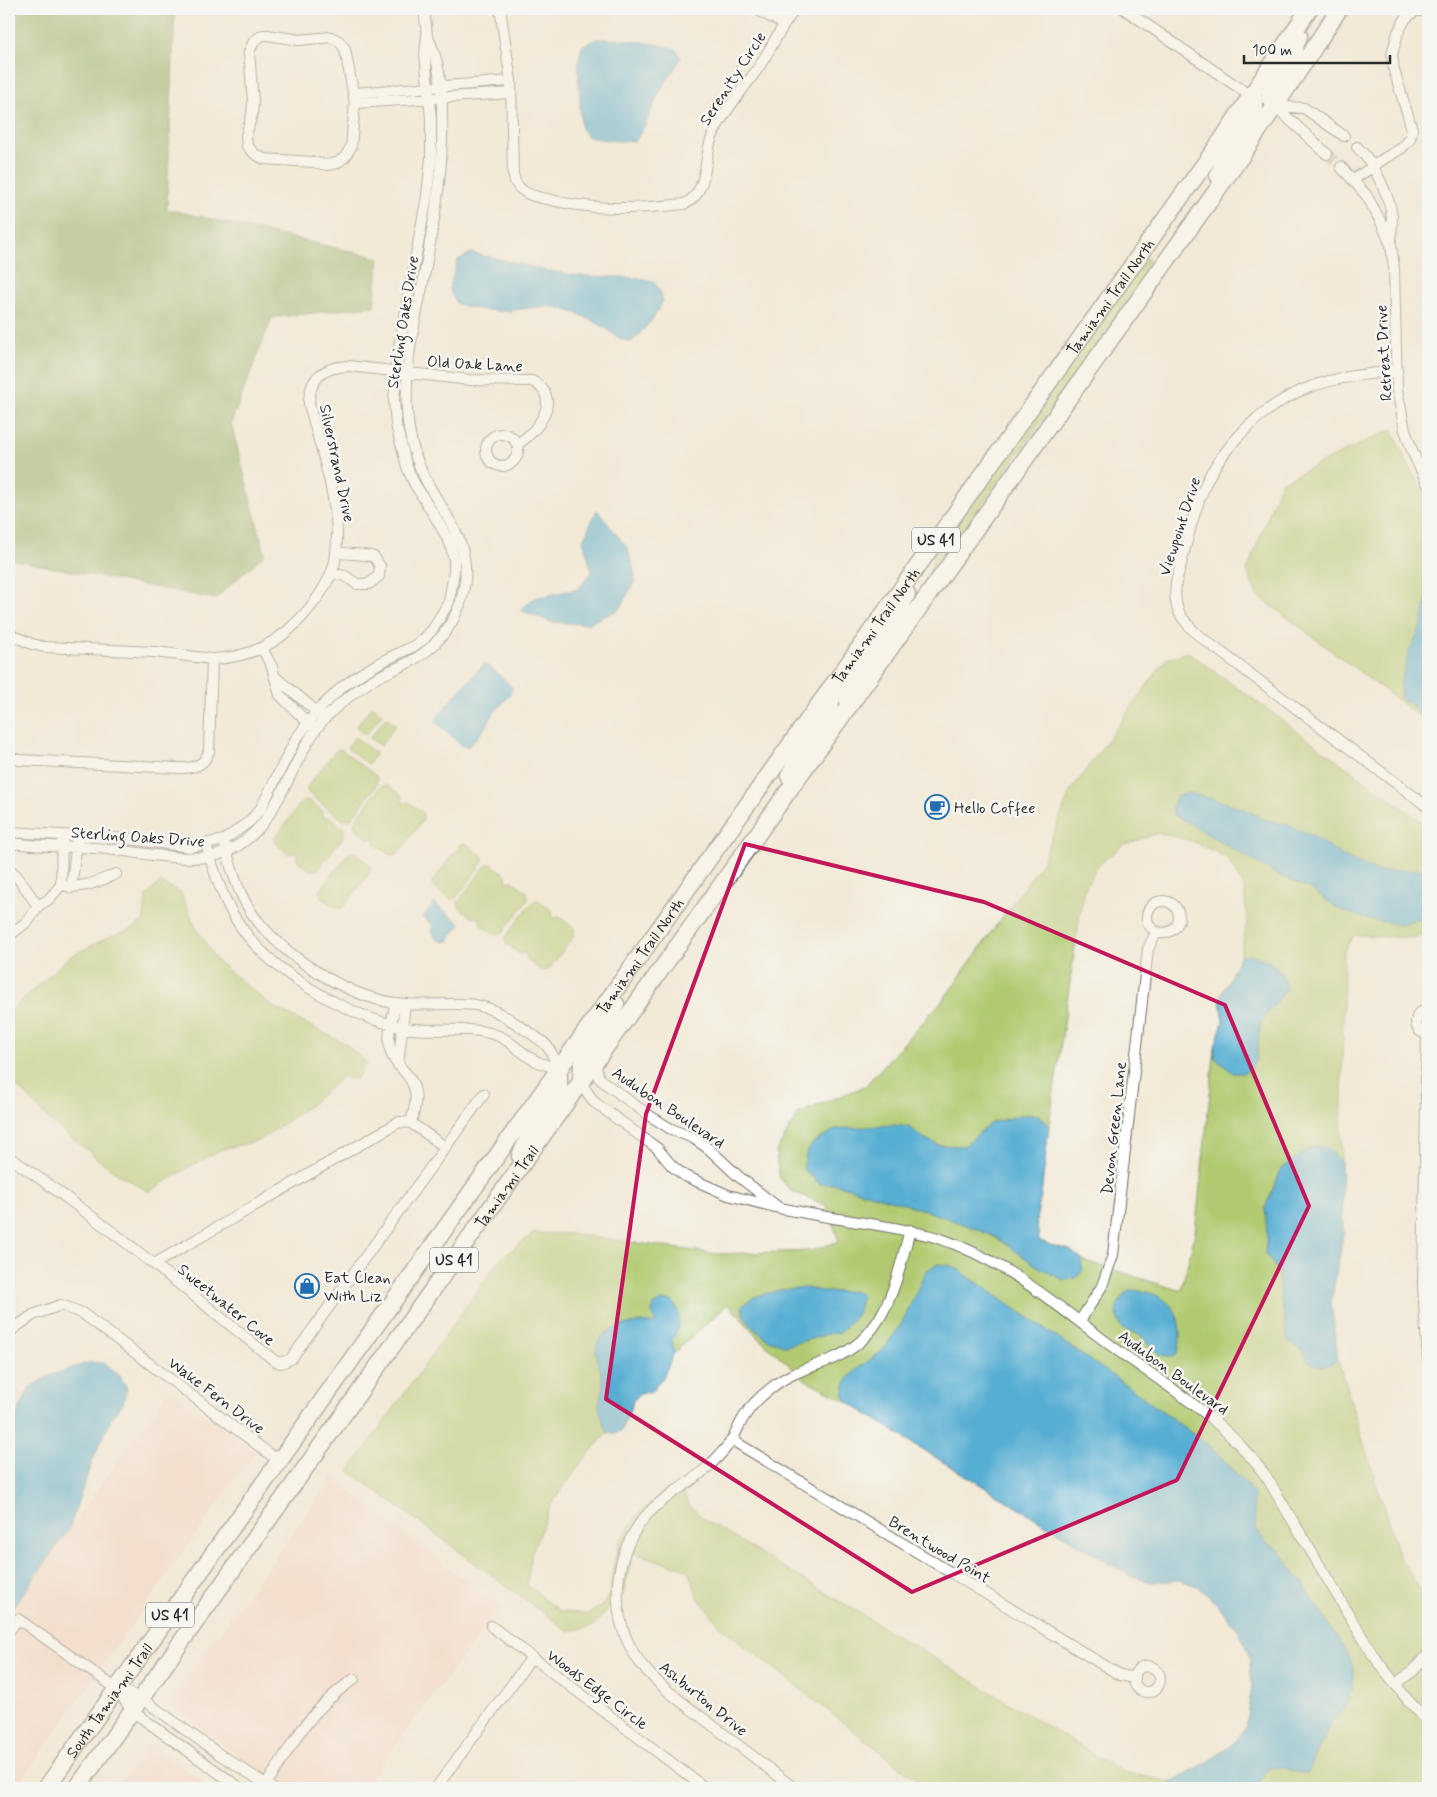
<svg xmlns="http://www.w3.org/2000/svg" width="1437" height="1797" viewBox="0 0 1437 1797" font-family="Mynerve,sans-serif">
	<style>
		.built { fill: #f5d2c2 }
		.green { fill: #b1ca70; stroke: #6e7a4e; fill-rule: evenodd }
		.forest { fill: #8cae62; stroke: #5c6c46 }
		.water { fill: #56aed3; stroke: #406c7f }
		.lines { fill: none; stroke-linecap: round; stroke-linejoin: round }
		.street-tunnel { stroke: #cac4b5; stroke-width: 10; stroke-dasharray: 10 5; stroke-linecap: butt }
		.street-casing { stroke: #716e67; stroke-width: 12 }
		.primary-casing { stroke: #716e67; stroke-width: 19 }
		.street { stroke: #fff; stroke-width: 10 }
		.primary { stroke: #fff; stroke-width: 16 }
		.marked { fill: none; stroke: #c2185b; stroke-width: 4; stroke-linejoin: round }
		.labels { text-anchor: middle; stroke-width: 5; stroke-linejoin: round; paint-order: stroke }
		.shield { fill: #f6f6f2; stroke: #686867; stroke-width: 1 }
		.shield-label { font-size: 15px; font-weight: bold; fill: #2b2b2b }
		.street-label { font-size: 16px; fill: #2b2b2b; stroke: #f6f6f2 }
		.poi-label { font-size: 16px; fill: #2b2b2b; stroke: #f6f6f2; text-anchor: start }
	</style>
	<rect width="100%" height="100%" fill="#f6f6f2"/>
	<filter id="ink" filterUnits="userSpaceOnUse"><feTurbulence type="fractalNoise" baseFrequency=".02" numOctaves="2"/><feDisplacementMap in="SourceGraphic" scale="10" xChannelSelector="R" yChannelSelector="G"/><feConvolveMatrix kernelMatrix="1 2 1 2 8 2 1 2 1" color-interpolation-filters="sRGB"/></filter>
	<filter id="wash" filterUnits="userSpaceOnUse"><feTurbulence type="fractalNoise" baseFrequency=".0096" numOctaves="4" result="noise"/><feDisplacementMap in="SourceGraphic" scale="20" xChannelSelector="R" yChannelSelector="G"/><feGaussianBlur stdDeviation="1.12" result="paint"/><feColorMatrix in="noise" values="0 0 0 0 0 0 0 0 0 0 0 0 0 0 0 0 0 1.4 0 .05"/><feComposite in="paint" operator="in"/></filter>
	<g filter="url(#wash)">
		<rect width="100%" height="100%" fill="#f2ead7"/>
		<path class="built" d="M170,1389L255,1452L16,1788H9V1613Z
			M333,1478L500,1608L363,1788H285L265,1777L168,1703Z
			M150,1744L211,1788H116Z"/>
		<path class="green" d="M1146,258L1149,260L1140,283L931,576L929,574L934,557Z
			M1392,429L1403,455L1428,501V723L1257,595L1247,571L1281,482Z
			M1188,652L1428,826V936L1408,938L1355,935L1344,950L1341,1161L1343,1235L1331,1303L1338,1360L1399,1557L1428,1601V1645L1418,1658L1428,1671V1788H927L722,1628L699,1599L687,1569L633,1553L623,1596L612,1605L593,1626L568,1631L349,1471L500,1259L534,1233L573,1234L716,1254L812,1251L839,1241L826,1205L791,1191L779,1177L776,1152L799,1113L865,1086L943,1000L1042,862L1070,792L1166,659ZM1159,833L1192,841L1226,857L1244,887L1247,923L1240,956L1220,998L1223,1022L1215,1047L1195,1233L1181,1291L1082,1260L1070,1250L1050,1245L1039,1240L1036,1219L1041,1195L1049,1126L1083,892L1097,866L1123,845ZM728,1304L761,1340L806,1380L847,1401L917,1446L1132,1577L1153,1582L1180,1580L1197,1586L1216,1603L1235,1625L1249,1651L1252,1686L1245,1729L1235,1742L1208,1762L1171,1782L1123,1772L705,1520L690,1506L677,1483L663,1492L638,1515L620,1541L613,1568L610,1593L601,1607L587,1614L560,1611L527,1585L531,1554L551,1505L582,1462L607,1433L615,1434L622,1430L633,1401L640,1394L652,1391L662,1379L674,1353Z
			M372,706L382,714L366,735L356,727Z
			M386,717L396,725L380,746L370,738Z
			M355,737L376,754L368,764L347,748Z
			M341,749L377,777V785L351,819L343,820L308,793L307,787L335,751Z
			M387,785L402,796V803L409,802L423,813V820L398,854L390,855L376,845V838L369,839L355,828L354,822L381,786Z
			M308,800L322,811L323,818L330,817L344,828V836L318,869L311,871L297,860L296,853L289,854L275,843V838L302,802Z
			M466,843L483,857V862L456,898L449,899L433,887L432,882L460,845Z
			M355,853L370,865L371,871L343,908H337L321,897L320,891L347,855Z
			M492,864L506,875L507,882L513,881L527,892L528,900L502,933L494,935L480,924V917L473,918L459,907L458,902L485,866Z
			M160,882L181,893L195,926L216,960L273,1007L346,1044L367,1063L356,1079L342,1077L311,1104L260,1140L223,1149L189,1167L149,1192L116,1173L51,1122L28,1097L9,1079V1012L69,957L109,937L132,929L144,920L146,896Z
			M538,900L552,911L553,918L560,917L574,928V936L549,969L541,971L527,960L526,953L520,954L505,943V938L532,902Z"/>
		<path class="forest" d="M9,9H175L167,209L379,258L374,306L272,318L231,423L265,554L215,599L9,559Z"/>
		<path class="water" d="M596,39C623,39 650,41 676,49L681,58C676,69 668,77 662,88C652,105 648,125 635,141H615L588,137L581,129L578,63L582,46Z
			M471,253C509,260 545,273 584,276C597,277 644,276 653,282C660,287 661,294 663,301L653,319L632,342C617,339 614,334 602,326C589,318 574,312 559,308C543,304 525,309 509,311C496,312 468,309 456,303L449,289L458,260Z
			M597,510L628,549L636,579L620,609L587,624L551,622L520,610L534,598L578,589L592,572L583,540Z
			M1428,589V724L1409,703L1401,699L1400,685L1409,651L1422,624Z
			M484,664L496,672L512,687L510,695L494,713L482,732L468,747L462,746L435,721L448,703Z
			M1189,793L1224,802L1249,811L1263,819L1289,825L1315,837L1342,855L1378,872L1414,869L1428,870V919L1413,920L1401,925L1367,919L1340,910L1312,890L1276,874L1173,814L1172,806L1177,796Z
			M434,903L461,924L448,941L444,942L436,939L432,931L433,925L423,917Z
			M1254,955C1273,964 1284,966 1286,990L1261,1022L1256,1060L1251,1068L1243,1073H1233L1215,1058V1047L1223,1022L1220,998L1240,956Z
			M1021,1115H1039L1049,1126L1041,1195L1036,1219L1039,1240L1050,1245L1070,1250L1082,1260V1271L1076,1278L1063,1280L1037,1266L995,1237L974,1228L921,1209L835,1184H820L803,1169L806,1154L813,1143L836,1129L894,1125L909,1127L922,1137L938,1145L964,1146L991,1123Z
			M1318,1145L1329,1150L1341,1161L1343,1235L1331,1303L1338,1360C1323,1369 1318,1369 1305,1358L1304,1352L1288,1341L1279,1286V1272L1265,1253L1267,1235L1265,1208L1281,1170L1302,1153Z
			M937,1264L953,1266L1129,1387L1213,1449L1245,1482L1254,1495V1513L1256,1529L1266,1543L1280,1550L1297,1577L1304,1582L1306,1589L1344,1648L1353,1668V1686L1346,1705L1331,1723L1307,1773H1298L1282,1767L1269,1768L1254,1788H1171V1782L1208,1762L1235,1742L1245,1729L1252,1686L1249,1651L1235,1625L1216,1603L1197,1586L1180,1580L1153,1582L1132,1577L917,1446L847,1401L843,1394L847,1380L856,1370L882,1351L902,1323L926,1271Z
			M806,1288L825,1292L855,1291L862,1296L857,1314L840,1333L828,1334L786,1346L769,1340L753,1328L744,1316L742,1306L754,1297L780,1290Z
			M1129,1290C1158,1291 1180,1302 1180,1335C1180,1344 1180,1350 1174,1357L1162,1355L1151,1348L1142,1336L1122,1329C1114,1312 1115,1303 1129,1290Z
			M662,1301H672C682,1314 681,1327 672,1339L674,1353L662,1379L652,1391L640,1394L633,1401L622,1430L615,1434L608,1433C604,1424 599,1413 599,1404C599,1399 602,1394 603,1389C604,1376 596,1363 596,1351C597,1325 638,1320 656,1324L652,1312L654,1305Z
			M90,1362L104,1363L120,1376L127,1388L123,1403L111,1419L93,1459L76,1507L70,1528L9,1613V1430L30,1387L48,1376Z"/>
	</g>
	<g filter="url(#ink)">
		<g class="lines">
			<path class="street-tunnel" d="M1327,154L1341,167"/>
			<defs>
				<path id="street" d="M500,9L511,81L513,173C514,180 516,186 522,190C529,196 538,197 547,199C592,211 637,209 684,204C709,193 703,160 712,137C720,116 745,87 759,67C771,48 781,27 795,9
					M756,9L784,24
					M1124,9L1251,96
					M263,35H268L299,40L331,37L339,41L345,49L355,103L351,147L345,157L337,163L327,165L313,162L264,159L255,154L247,146L246,136L252,114L253,102L249,52L254,41Z
					M354,93L511,81
					M355,103L511,93
					M1275,106L1304,108L1344,136
					M1275,106L1327,154
					M1357,147C1373,161 1390,197 1392,217C1392,225 1391,234 1391,241
					M1341,167L1367,196L1382,224L1391,245L1394,268L1397,390L1405,430L1413,453L1428,485
					M1353,180L1385,158L1402,148L1410,139L1412,129L1394,70L1392,55L1398,32L1406,18L1415,11H1423
					M1397,371C1329,377 1284,386 1236,439C1223,454 1210,471 1203,490C1191,519 1185,551 1176,582C1173,608 1179,617 1198,635L1428,807
					M486 450a16 16 0 1 1 32 0a16 16 0 1 1-32 0Z
					M331,573L345,576L357,584H369L379,576L380,566L374,557C361,553 350,555 336,552
					M9,634L32,644L44,647L155,652L212,659L209,751C204,766 194,768 180,768L19,760L9,757
					M262,648L272,667L280,695L311,726
					M212,659C245,658 274,646 297,622C312,607 331,582 335,561C344,514 321,450 309,404C309,377 324,367 349,366L470,380L532,381C564,397 538,432 517,444
					M274,676L321,715
					M9,832L129,839L190,847L224,840L250,821L261,808L296,739L317,711L342,687L362,673L381,662L414,646L424,639L433,629L449,602L454,572V559L450,543L439,523L414,483L407,467L396,425L394,400L399,347L427,196L431,158V119L425,54L427,35L424,9
					M9,843C41,847 75,846 107,849C138,852 189,863 217,855C281,836 286,760 326,717C339,704 355,691 371,681C384,673 399,668 413,660C442,644 462,614 465,581C469,534 438,509 421,470C404,431 405,397 409,356C412,331 418,306 423,282C433,226 444,172 442,115C442,87 440,61 427,36
					M225,845C231,868 238,892 251,912C280,954 345,996 395,1003C422,1007 449,1002 475,1005C497,1008 514,1023 532,1034C536,1038 543,1041 547,1046C552,1052 555,1062 560,1069
					M208,851C216,877 225,905 241,927C274,975 357,1022 414,1029C440,1032 468,1026 493,1034C509,1038 520,1053 534,1060C542,1065 552,1066 560,1069
					M9,869L16,875L38,906
					M61,885C81,890 97,882 116,874
					M71,888L77,842
					M1147 917a16 16 0 1 1 32 0a16 16 0 1 1-32 0Z
					M9,936L29,920L38,906L49,899L61,885L62,841
					M396,1003C392,1019 386,1038 391,1053C393,1060 398,1064 402,1069C420,1087 417,1101 411,1123
					M1428,1009L1419,1013C1413,1023 1417,1033 1428,1034
					M1427,1034L1423,1287L1428,1360
					M398,1065L405,1004
					M581,1083L594,1102L657,1148L672,1166L685,1176L728,1195L779,1208L738,1176L709,1149L693,1138L671,1129L650,1116L606,1084L599,1078L595,1064
					M9,1157C101,1220 188,1291 275,1361L281,1363L291,1359L484,1094
					M779,1208C801,1212 823,1217 846,1220C877,1225 908,1229 938,1238C1006,1260 1061,1309 1117,1350C1173,1390 1224,1419 1266,1476L1373,1655L1407,1699L1428,1722
					M154,1264L399,1122L411,1123L445,1147
					M1080,1321L1102,1286L1113,1255L1148,949L1156,932
					M9,1332L33,1315L61,1305L82,1313L279,1461
					M732,1440L1120,1675L1135,1678
					M491,1626L532,1657
					M9,1631L18,1619L117,1689L141,1698L219,1754L272,1788
					M1134 1679a13 13 0 1 1 26 0a13 13 0 1 1-26 0Z
					M1395,1684L1413,1671L1428,1654
					M117,1689L132,1711L240,1788
					M263,1788C275,1773 284,1755 295,1740C311,1715 331,1695 354,1679
					M438,1788V1785L532,1657L705,1788
					M794,1788C767,1767 739,1746 712,1725C690,1708 666,1692 647,1671C610,1630 608,1567 641,1522C659,1497 689,1486 711,1464C718,1457 726,1449 731,1441C737,1432 740,1422 746,1414C752,1404 761,1396 770,1389C788,1373 810,1368 832,1359C887,1337 896,1281 910,1230"/>
				<g id="primary">
					<path d="M1275,106L1270,97L1271,92L1291,58L1299,36"/>
					<path d="M1218,175L1228,154L1255,112V101L1251,96"/>
					<path d="M851,704L845,695L849,683L897,616L907,594"/>
					<path d="M789,776L802,751L829,710L832,698L829,690"/>
					<path d="M581,1081L582,1065L585,1055L602,1031L616,1004"/>
					<path d="M520,1156L533,1128L556,1093L559,1087V1074"/>
					<path id="s1" d="M46,1788L1221,141L1309,9"/>
					<path id="s2" d="M77,1788L1242,155L1306,60L1339,9"/>
				</g>
			</defs>
			<use href="#street" class="street-casing"/>
			<use href="#primary" class="primary-casing"/>
			<use href="#street" class="street"/>
			<use href="#primary" class="primary"/>
		</g>
	</g>
	<path d="M0 0H1437V1797H0ZM745,844L984,902L1225,1005L1309,1206L1177,1480L912,1592L606,1399L646,1114Z" fill="#f2ead7" fill-opacity=".55" fill-rule="evenodd"/>
	<path class="marked" d="M745,844L984,902L1225,1005L1309,1206L1177,1480L912,1592L606,1399L646,1114Z"/>
	<defs>
		<symbol id="cafe-ring" viewBox="-11 -11 22 22"><circle r="9.5" fill="#f6f6f2" stroke="#1f6fb2" stroke-width="1.5"/><path d="M-5.5-4.5H6V0H3Q3 3.5 0 3.5H-2.5Q-5.5 3.5-5.5 0ZM3-3.2v2h1.7v-2ZM-6 4.5H4V6H-6Z" fill="#1f6fb2"/></symbol>
		<symbol id="shop-ring" viewBox="-11 -11 22 22"><circle r="9.5" fill="#f6f6f2" stroke="#1f6fb2" stroke-width="1.5"/><path d="M-5-2.5h2.3a2.7 3.5 0 0 1 5.4 0H5L5.5 6h-11ZM-1.5-2.5h3a1.5 2.3 0 0 0-3 0Z" fill="#1f6fb2"/></symbol>
	</defs>
	<g fill-rule="evenodd">
		<use href="#cafe-ring" x="923" y="793" width="28" height="28"/>
		<use href="#shop-ring" x="293" y="1272" width="28" height="28"/>
	</g>
	<g class="labels">
		<g class="shield">
			<rect x="912" y="527.5" width="48" height="25" rx="4"/>
			<rect x="430" y="1247.5" width="48" height="25" rx="4"/>
			<rect x="146" y="1602.5" width="48" height="25" rx="4"/>
		</g>
		<g class="shield-label">
			<text x="936" y="545">US 41</text>
			<text x="454" y="1265">US 41</text>
			<text x="170" y="1620">US 41</text>
		</g>
		<g class="street-label">
			<text transform="translate(732 78) rotate(-57)" y="6">Serenity Circle</text>
			<text dy="6" stroke="none"><textPath href="#s1" startOffset="1832">Tamiami Trail North</textPath></text>
			<text transform="translate(402 322) rotate(-81)" y="6">Sterling Oaks Drive</text>
			<text transform="translate(1383 353) rotate(-93)" y="6">Retreat Drive</text>
			<text transform="translate(475 363) rotate(3)" y="6">Old Oak Lane</text>
			<text transform="translate(338 463) rotate(78)" y="6">Silverstrand Drive</text>
			<text transform="translate(1179 526) rotate(-72)" y="6">Viewpoint Drive</text>
			<text dy="6" stroke="none"><textPath href="#s1" startOffset="1428">Tamiami Trail North</textPath></text>
			<text transform="translate(138 836) rotate(4)" y="6">Sterling Oaks Drive</text>
			<text dy="6" stroke="none"><textPath href="#s1" startOffset="1022">Tamiami Trail North</textPath></text>
			<text transform="translate(669 1107) rotate(34)" y="6">Audubon Boulevard</text>
			<text transform="translate(1113 1128) rotate(-84)" y="6">Devon Green Lane</text>
			<text dy="6" stroke="none"><textPath href="#s2" startOffset="739">Tamiami Trail</textPath></text>
			<text transform="translate(227 1304) rotate(39)" y="6">Sweetwater Cove</text>
			<text transform="translate(1174 1372) rotate(36)" y="6">Audubon Boulevard</text>
			<text transform="translate(217 1395) rotate(37)" y="6">Wake Fern Drive</text>
			<text transform="translate(940 1549) rotate(31)" y="6">Brentwood Point</text>
			<text transform="translate(598 1689) rotate(37)" y="6">Woods Edge Circle</text>
			<text transform="translate(704 1698) rotate(39)" y="6">Ashburton Drive</text>
			<text dy="6" stroke="none"><textPath href="#s1" startOffset="108">South Tamiami Trail</textPath></text>
		</g>
		<g class="poi-label">
			<text x="954" y="813">Hello Coffee</text>
			<text x="324" y="1283">Eat Clean<tspan x="324" dy="18">With Liz</tspan></text>
		</g>
	</g>
	<rect width="1437" height="1797" fill="none" stroke="#f6f6f2" stroke-width="30"/>
	<path d="M1244 55v8h146v-8" fill="none" stroke="#2b2b2b" stroke-width="2.5"/>
	<text x="1252" y="55" font-size="15" fill="#2b2b2b" stroke="#f6f6f2" stroke-width="4" paint-order="stroke">100 m</text>
</svg>
